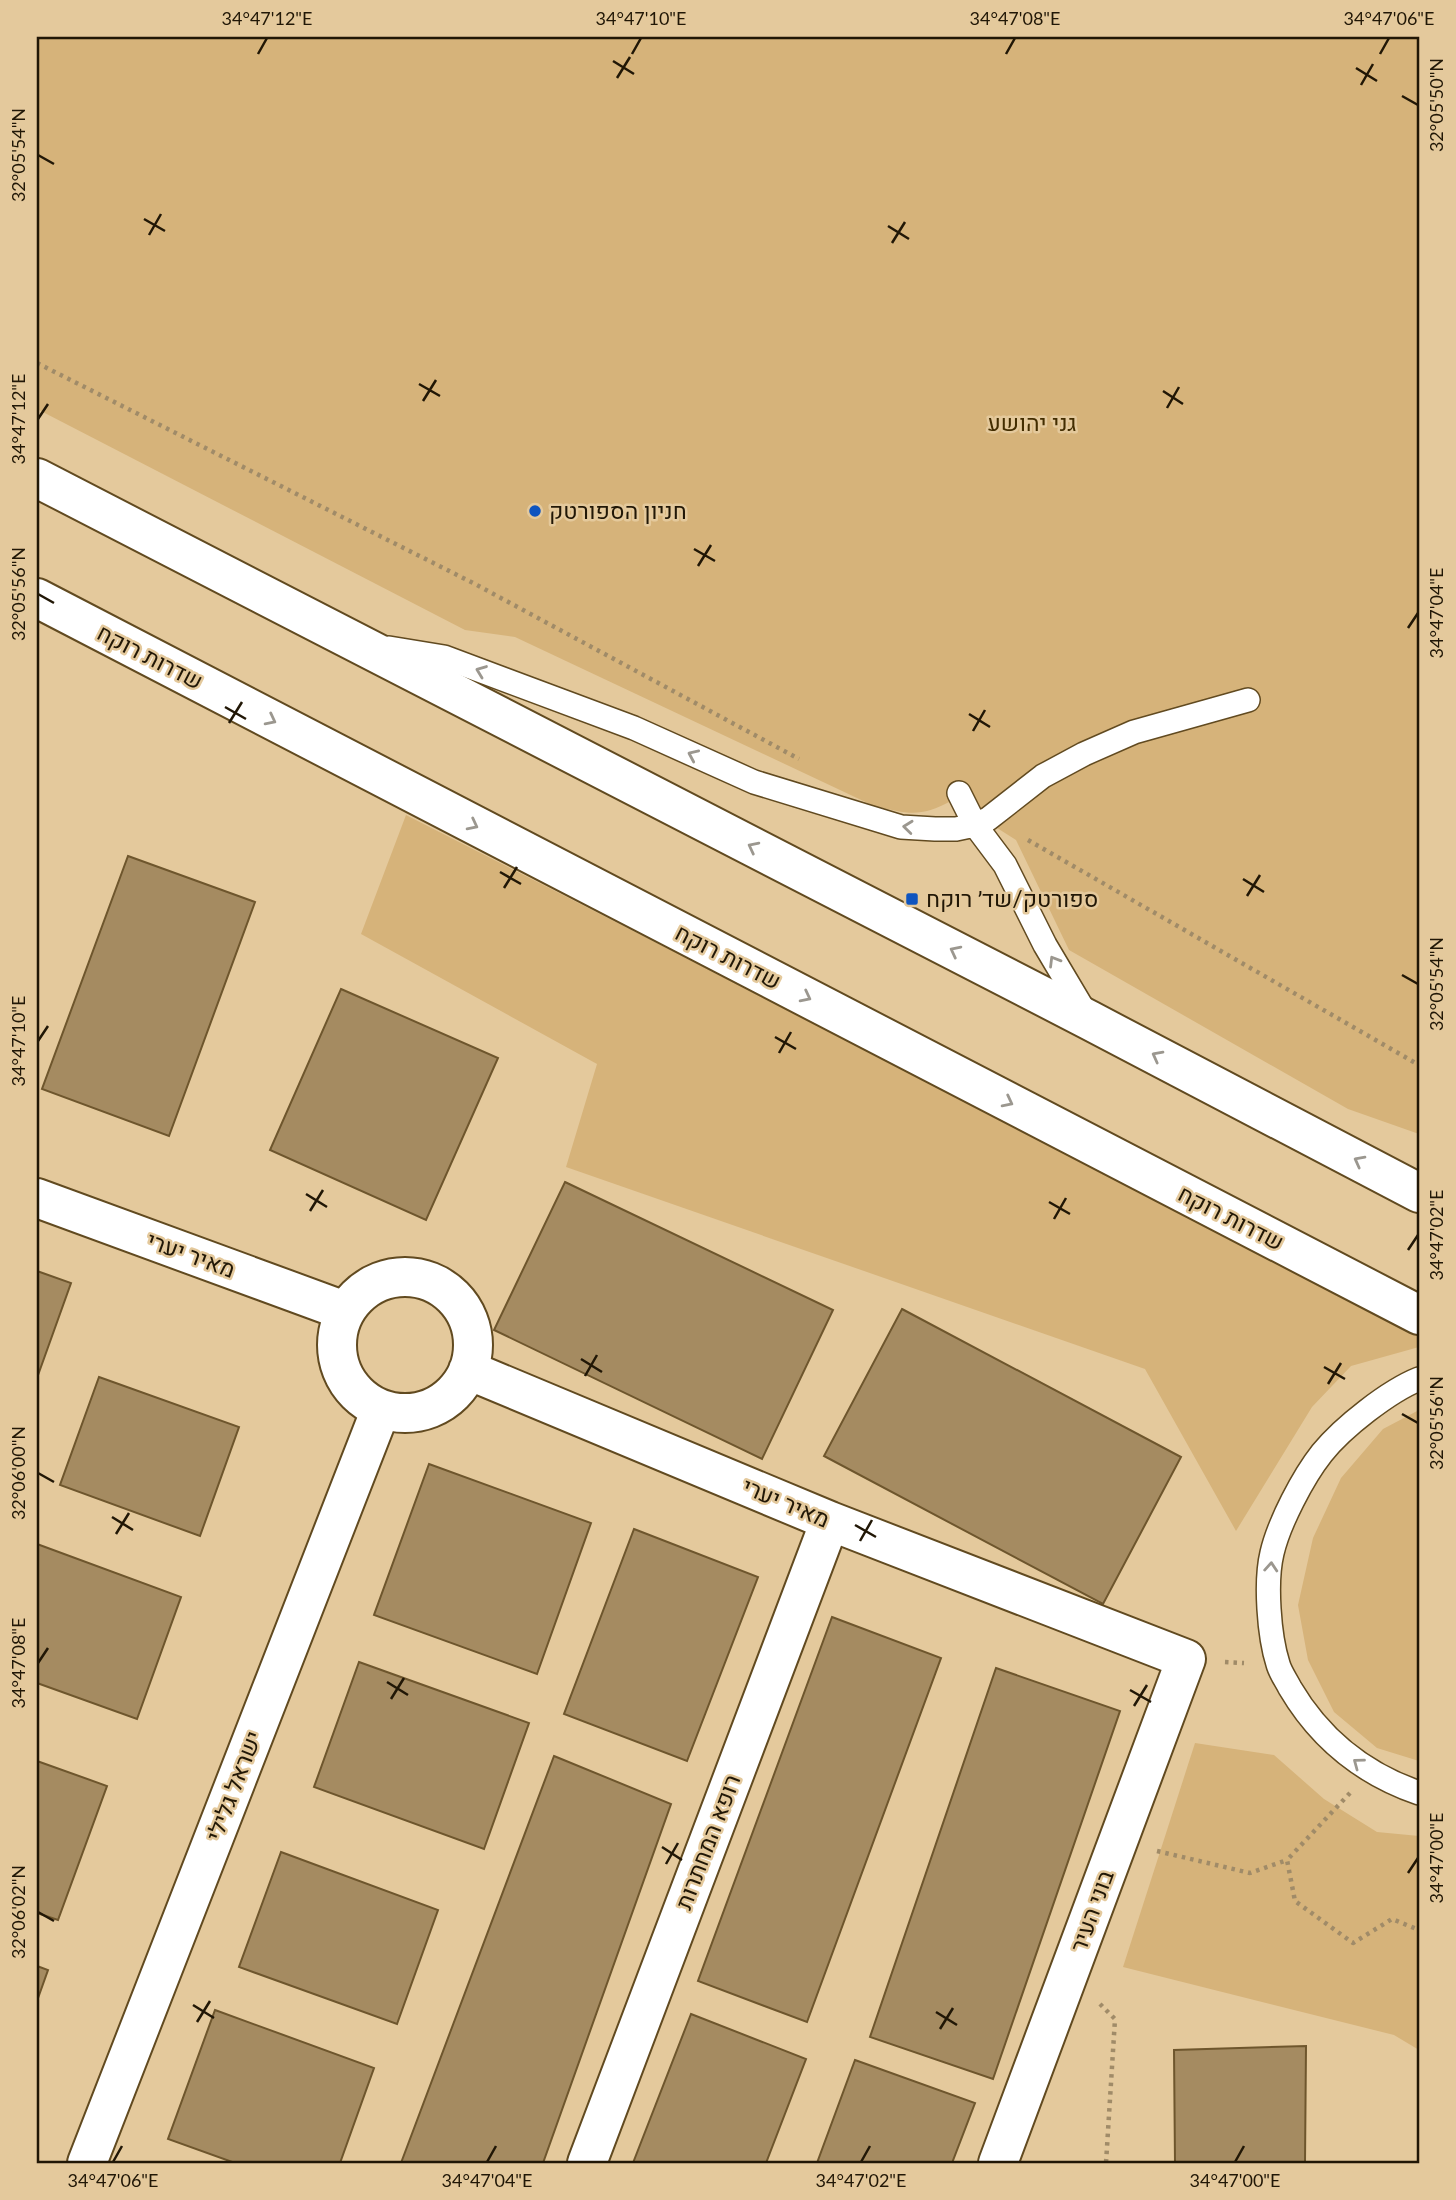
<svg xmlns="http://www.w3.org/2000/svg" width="1456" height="2200" viewBox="0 0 1456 2200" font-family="Lato,Heebo,sans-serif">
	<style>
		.green { fill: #d6b37a }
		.building { fill: #a58b61; stroke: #6e562d; stroke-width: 2 }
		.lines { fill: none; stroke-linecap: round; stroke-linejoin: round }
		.service-casing { stroke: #614a20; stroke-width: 26 }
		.minor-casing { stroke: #614a20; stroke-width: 42 }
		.secondary-casing { stroke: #614a20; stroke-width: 42 }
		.path { stroke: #a08b68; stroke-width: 4.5; stroke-dasharray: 3.5 5; stroke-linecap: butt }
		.service { stroke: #fff; stroke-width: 23 }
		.minor { stroke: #fff; stroke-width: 38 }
		.secondary { stroke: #fff; stroke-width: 38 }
		.oneway { stroke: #9b978f }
		.ticks { fill: none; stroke: #211706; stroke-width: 2.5 }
		.poi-dot { fill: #0e54bf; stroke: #e4c99c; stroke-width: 2.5 }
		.labels { text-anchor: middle; stroke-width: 5; stroke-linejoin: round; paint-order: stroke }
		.park-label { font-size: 23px; fill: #432d00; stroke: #e4c99c }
		.poi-label { font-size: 23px; fill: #211706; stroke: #e4c99c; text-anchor: start }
		.street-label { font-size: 23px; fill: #211706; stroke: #e4c99c }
		.neatline { fill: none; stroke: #211706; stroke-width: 2.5 }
		.ticks-label { font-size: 18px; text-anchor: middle; fill: #211706 }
	</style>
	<rect width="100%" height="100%" fill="#e4c99c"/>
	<path class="green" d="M37,37H1419V1134L1348,1109L1069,950L1016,840L953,800C919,818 910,814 874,806L515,637L465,630L37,409Z
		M406,815L1419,1332V1347L1351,1366L1312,1407L1236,1531L1145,1369L566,1167L597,1064L361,934Z
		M1419,1410V1761L1377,1748L1334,1712L1308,1660L1298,1605L1313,1538L1341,1478L1383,1429Z
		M1195,1743L1274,1755L1324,1799L1377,1832L1419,1836V2050L1394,2035L1123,1967Z"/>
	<path class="building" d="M128,856L255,902L169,1136L42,1089Z
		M341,989L498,1058L426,1220L270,1150Z
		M565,1182L833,1310L762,1459L494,1330Z
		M37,1271L71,1283L37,1378Z
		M902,1309L1181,1457L1103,1604L824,1456Z
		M99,1377L239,1427L200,1536L60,1485Z
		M429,1464L591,1523L537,1674L374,1615Z
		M634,1529L758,1577L687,1761L564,1714Z
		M37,1544L181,1597L137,1719L37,1683Z
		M832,1617L941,1658L807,2022L698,1981Z
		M359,1662L529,1723L484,1849L314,1787Z
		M996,1668L1120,1711L993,2079L870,2037Z
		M554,1756L671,1804L543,2163H401Z
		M37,1761L107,1786L58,1920L37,1913Z
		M281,1852L438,1910L397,2024L239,1967Z
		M37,1966L48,1970L37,2001Z
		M215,2010L374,2068L340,2163H235L168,2139Z
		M691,2014L806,2059L766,2163H633Z
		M1306,2046L1305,2163H1175L1174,2050Z
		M855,2060L975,2103L952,2163H817Z"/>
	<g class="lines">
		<defs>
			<path id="service" d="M389,648L444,657L634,728L754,782L901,827L935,829H956L975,825L988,819L1043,776L1084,754L1134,732L1248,700
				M959,793L975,825L1005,865L1045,945L1086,1014
				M1419,1379C1389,1391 1343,1427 1322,1453C1303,1477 1279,1523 1272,1553C1265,1582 1269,1636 1278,1664C1280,1672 1286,1680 1290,1688C1320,1739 1364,1774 1419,1793"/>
			<path id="minor" d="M37,1198L345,1311
				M337 1345a68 68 0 1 1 136 0a68 68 0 1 1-136 0Z
				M468,1370L830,1521L1186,1659L998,2163
				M87,2163L381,1409
				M587,2163L830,1521"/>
			<path id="secondary" d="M37,478L1089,1020L1419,1193
				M37,598L1419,1315"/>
		</defs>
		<use href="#service" class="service-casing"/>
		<use href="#minor" class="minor-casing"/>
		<use href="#secondary" class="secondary-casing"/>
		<path class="path" d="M37,363L475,584L799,759
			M1028,840L1419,1065
			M1225,1662L1244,1663
			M1350,1793L1287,1860L1295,1901L1353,1943L1392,1919L1419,1930
			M1157,1851L1250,1873L1287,1860
			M1100,2004L1115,2019L1106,2163"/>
		<use href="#service" class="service"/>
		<use href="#minor" class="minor"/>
		<use href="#secondary" class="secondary"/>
	</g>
	<defs><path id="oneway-chevron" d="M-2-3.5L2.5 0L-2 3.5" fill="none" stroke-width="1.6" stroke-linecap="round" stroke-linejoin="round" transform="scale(1.75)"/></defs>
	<g class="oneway">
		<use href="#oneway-chevron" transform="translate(481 671) rotate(-159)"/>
		<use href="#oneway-chevron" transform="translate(271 720) rotate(27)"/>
		<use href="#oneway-chevron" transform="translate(693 755) rotate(-156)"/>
		<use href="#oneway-chevron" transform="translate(473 825) rotate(27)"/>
		<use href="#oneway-chevron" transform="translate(908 827) rotate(-174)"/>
		<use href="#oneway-chevron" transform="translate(753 847) rotate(-153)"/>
		<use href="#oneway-chevron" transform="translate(955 951) rotate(-153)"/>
		<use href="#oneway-chevron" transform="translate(1054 961) rotate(-121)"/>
		<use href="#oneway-chevron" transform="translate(806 997) rotate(27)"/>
		<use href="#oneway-chevron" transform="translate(1157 1056) rotate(-152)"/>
		<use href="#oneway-chevron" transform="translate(1008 1102) rotate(27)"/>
		<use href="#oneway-chevron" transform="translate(1359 1161) rotate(-152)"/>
		<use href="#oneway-chevron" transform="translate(1271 1567) rotate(-86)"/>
		<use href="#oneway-chevron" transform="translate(1358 1763) rotate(-143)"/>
	</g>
	<path class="ticks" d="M258,54L267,38M632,54L641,38M1006,54L1015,38M1380,54L1389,38M613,61L634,74M1356,68L1377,81M617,78L630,57M1361,85L1373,64M1402,96L1418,105M38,155L54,164M144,219L165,231M888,226L909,239M149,235L161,214M892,243L905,222M419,384L440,396M1163,391L1183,404M423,401L436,380M1167,408L1179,387M38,419L48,404M694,549L715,561M698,566L711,545M38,594L54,603M1408,628L1418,613M225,707L246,719M969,714L990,727M229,723L242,702M973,731L985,710M500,872L521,884M1243,879L1264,892M504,888L517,867M1247,896L1260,875M1402,975L1418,984M775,1037L796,1049M38,1041L48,1026M779,1053L791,1032M306,1194L327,1207M1049,1202L1070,1214M310,1211L323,1190M1054,1219L1066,1198M1408,1250L1418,1235M581,1359L602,1372M1324,1367L1345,1379M585,1376L597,1355M1328,1384L1341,1363M1402,1414L1418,1423M38,1473L54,1482M112,1517L133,1530M855,1525L876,1537M116,1534L129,1513M860,1541L872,1520M38,1663L48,1648M387,1682L408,1695M1130,1690L1151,1702M391,1699L404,1678M1134,1706L1147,1685M662,1847L682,1860M666,1864L678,1843M1408,1873L1418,1858M38,1912L54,1921M193,2005L214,2018M936,2012L957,2025M197,2022L210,2001M940,2029L953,2008M113,2162L122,2146M487,2162L496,2146M861,2162L870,2146M1235,2162L1244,2146"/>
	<g class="poi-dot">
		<circle cx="535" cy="511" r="7"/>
		<rect x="905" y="892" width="14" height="14" rx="3.5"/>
	</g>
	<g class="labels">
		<g class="park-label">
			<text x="1032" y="431">גני יהושע</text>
		</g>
		<g class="poi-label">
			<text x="549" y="519">חניון הספורטק</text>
			<text x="926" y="907">ספורטק/שד׳ רוקח</text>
		</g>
		<g class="street-label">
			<text transform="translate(150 657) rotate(27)" y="8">שדרות רוקח</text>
			<text transform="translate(728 957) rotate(27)" y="8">שדרות רוקח</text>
			<text transform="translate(1231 1218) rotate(27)" y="8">שדרות רוקח</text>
			<text transform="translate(191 1255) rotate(20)" y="8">מאיר יערי</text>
			<text transform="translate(786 1503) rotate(23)" y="8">מאיר יערי</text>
			<text transform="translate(234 1786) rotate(-69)" y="8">ישראל גלילי</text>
			<text transform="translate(708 1842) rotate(-69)" y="8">רופא המחתרות</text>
			<text transform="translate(1092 1911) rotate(-70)" y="8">בוני העיר</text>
		</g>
	</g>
	<rect width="1456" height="2200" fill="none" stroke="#e4c99c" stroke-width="77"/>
	<rect x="38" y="38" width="1380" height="2124" class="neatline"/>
	<g class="ticks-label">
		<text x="267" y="25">34°47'12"E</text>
		<text x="641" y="25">34°47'10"E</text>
		<text x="1015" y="25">34°47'08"E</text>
		<text x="1389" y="25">34°47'06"E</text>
		<text transform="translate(1437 105) rotate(-90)" y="6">32°05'50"N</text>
		<text transform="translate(19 155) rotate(-90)" y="6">32°05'54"N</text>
		<text transform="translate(19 419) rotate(-90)" y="6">34°47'12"E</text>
		<text transform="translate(19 594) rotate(-90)" y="6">32°05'56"N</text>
		<text transform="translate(1437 613) rotate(-90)" y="6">34°47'04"E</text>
		<text transform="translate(1437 984) rotate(-90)" y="6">32°05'54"N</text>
		<text transform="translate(19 1041) rotate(-90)" y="6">34°47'10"E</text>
		<text transform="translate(1437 1235) rotate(-90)" y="6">34°47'02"E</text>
		<text transform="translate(1437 1423) rotate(-90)" y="6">32°05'56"N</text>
		<text transform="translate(19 1473) rotate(-90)" y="6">32°06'00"N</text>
		<text transform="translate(19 1663) rotate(-90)" y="6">34°47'08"E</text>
		<text transform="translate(1437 1858) rotate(-90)" y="6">34°47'00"E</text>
		<text transform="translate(19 1912) rotate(-90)" y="6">32°06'02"N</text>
		<text x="113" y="2187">34°47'06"E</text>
		<text x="487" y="2187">34°47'04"E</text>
		<text x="861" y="2187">34°47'02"E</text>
		<text x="1235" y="2187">34°47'00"E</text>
	</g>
</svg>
